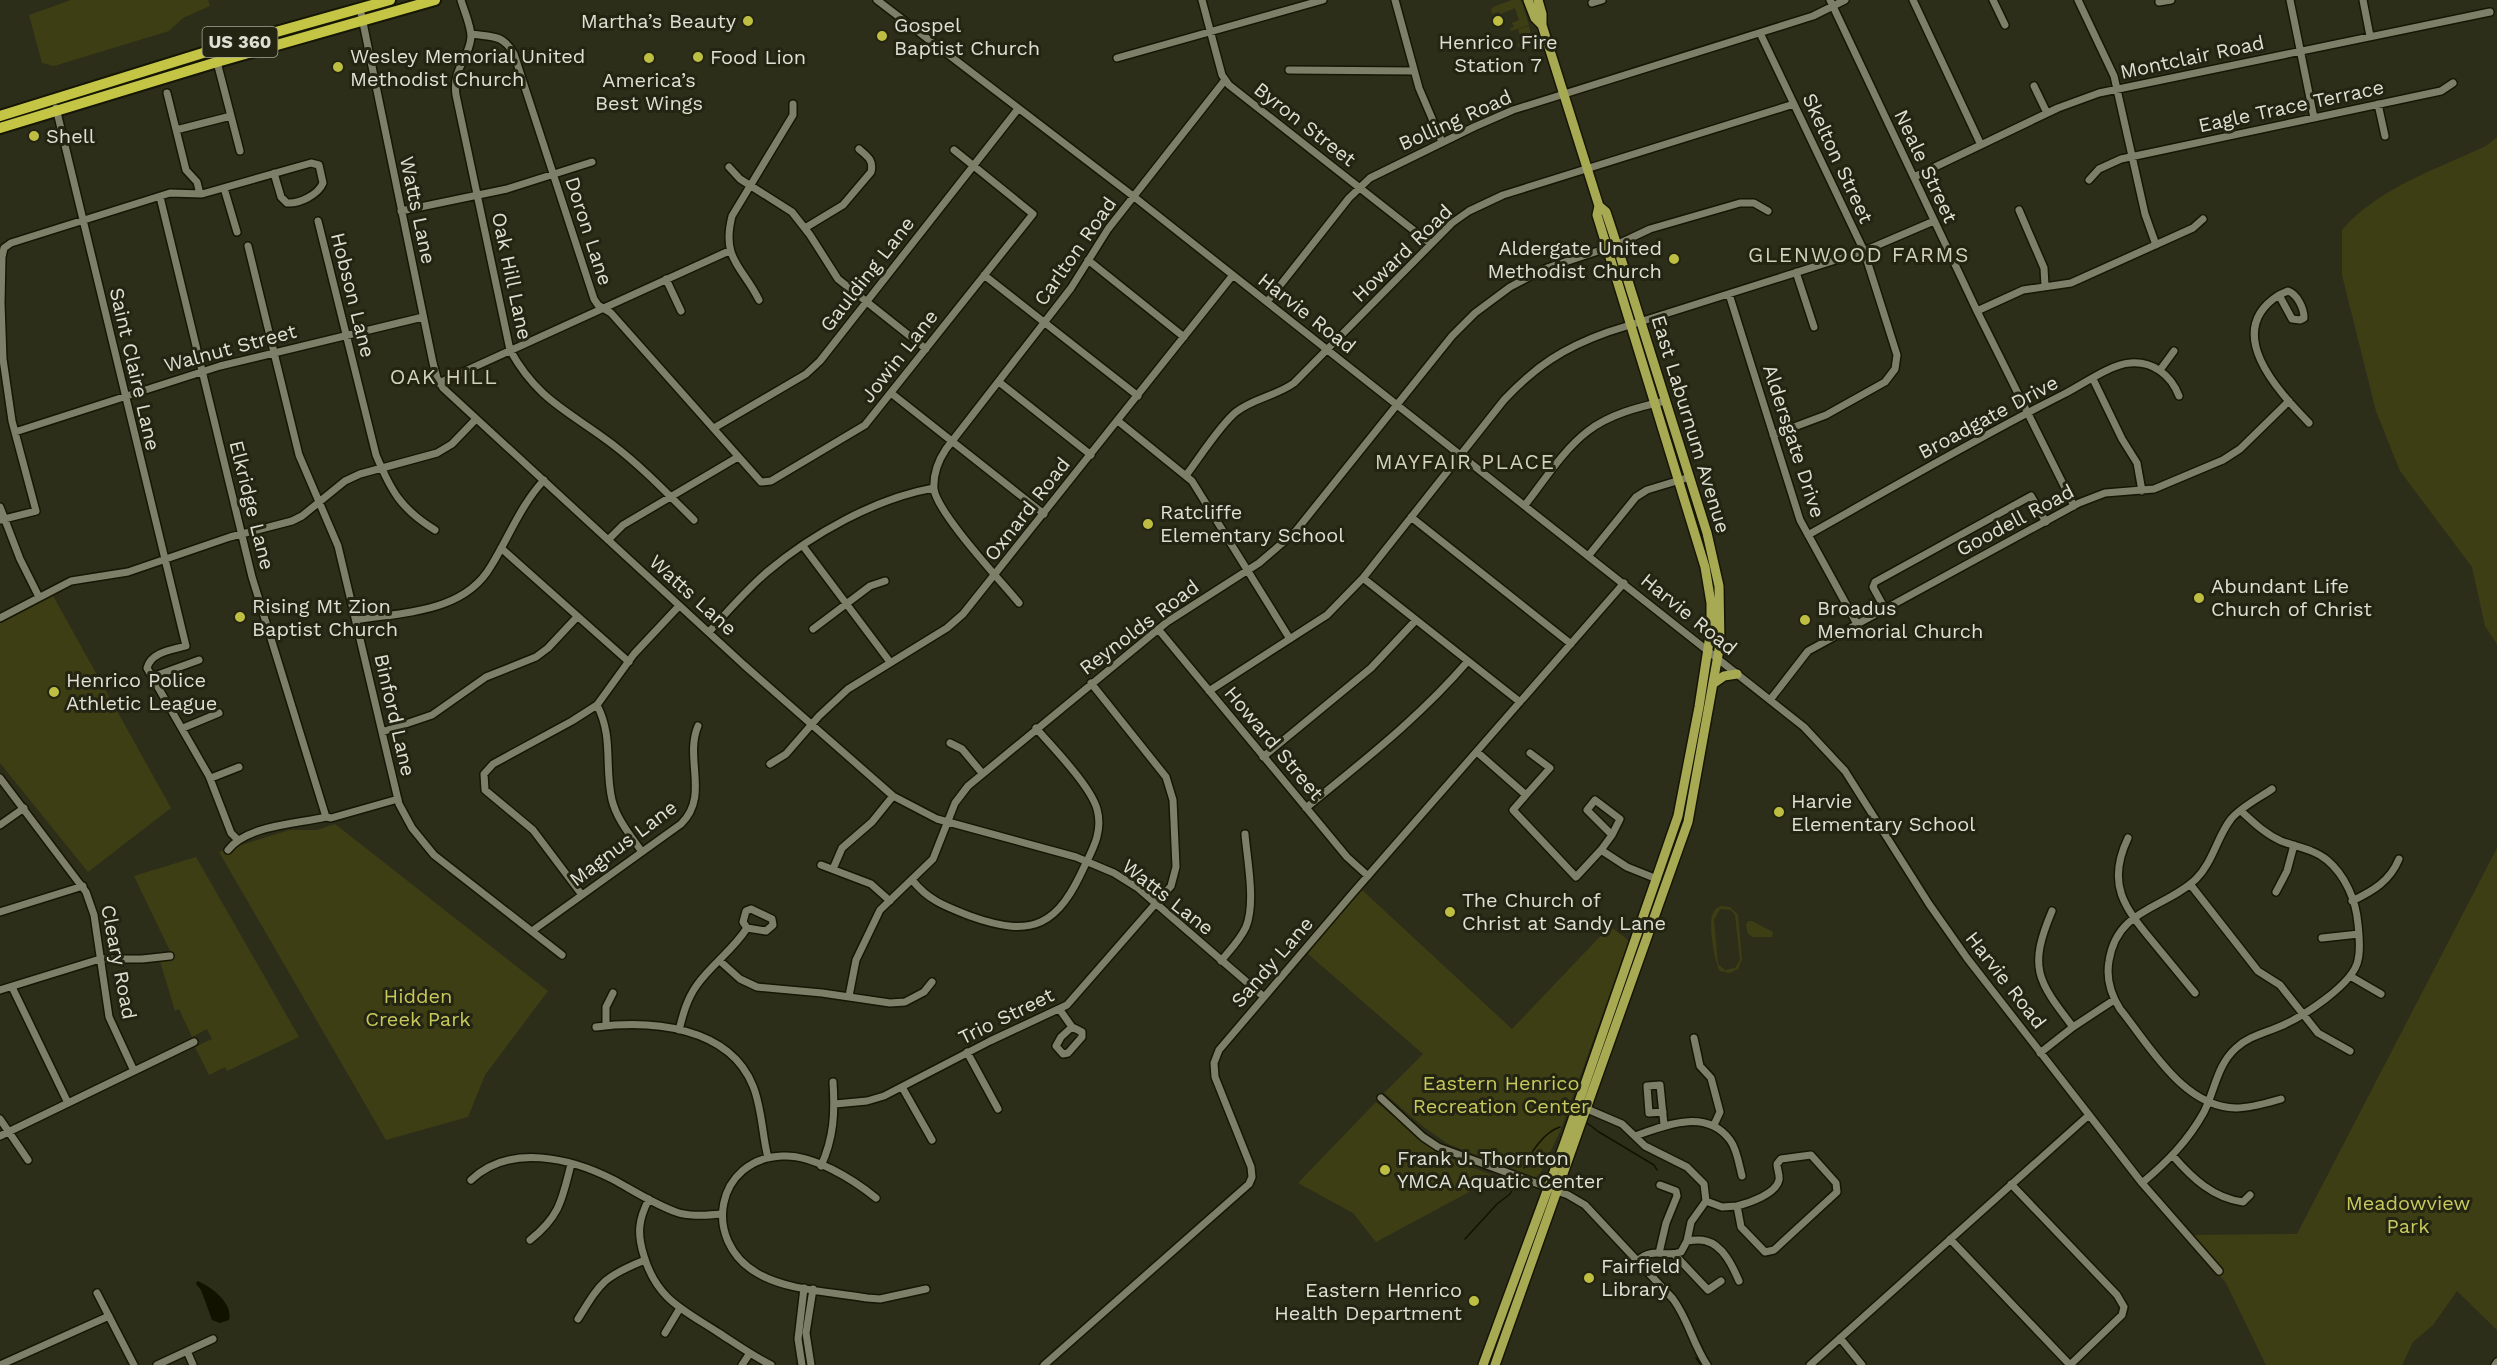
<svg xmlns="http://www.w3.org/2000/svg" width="2497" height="1365" viewBox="0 0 2497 1365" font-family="'Work Sans',sans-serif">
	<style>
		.green { fill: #3e3e15; fill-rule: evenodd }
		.water { fill: #121200 }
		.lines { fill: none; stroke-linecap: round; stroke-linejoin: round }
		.stream { stroke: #121200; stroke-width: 1.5 }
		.minor-casing { stroke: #151604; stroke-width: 10 }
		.major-casing { stroke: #151604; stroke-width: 12 }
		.highway-casing { stroke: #151604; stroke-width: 14 }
		.minor { stroke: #7e7f68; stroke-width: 7 }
		.major { stroke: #a8a953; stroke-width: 9 }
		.highway { stroke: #c4c545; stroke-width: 10 }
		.poi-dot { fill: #bebf42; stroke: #232411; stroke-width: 2 }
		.labels { text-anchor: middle; stroke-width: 6; stroke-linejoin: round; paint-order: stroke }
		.shield { fill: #232411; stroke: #a7a89a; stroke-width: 1.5 }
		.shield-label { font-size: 18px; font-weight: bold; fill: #dfe0d4 }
		.poi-label { font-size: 20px; fill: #dfe0d4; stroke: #232411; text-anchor: start }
		.street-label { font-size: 20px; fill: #dfe0d4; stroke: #232411 }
		.park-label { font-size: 20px; fill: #c8c95c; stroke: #232411 }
		.neighbourhood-label { font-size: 21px; letter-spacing: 1.5px; fill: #d1d2ba; stroke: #232411 }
	</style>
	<rect width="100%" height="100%" fill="#2d2e1a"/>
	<path class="green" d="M71,0H208L210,6L183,18L169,31L54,66L42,63L29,15Z
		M1512,0H1520L1522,3L1529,25L1511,31L1510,28L1514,27L1512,23L1519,20L1515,8L1501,14L1498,12L1492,14L1491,10L1493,7Z
		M1529,26L1533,42L1519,48L1517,44L1522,42L1518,29Z
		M2497,137V644L2485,626L2472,567L2400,471L2376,411L2342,275V230C2378,188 2437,169 2486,146Z
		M52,594L171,808L88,872L0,763V621Z
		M335,824L548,991L485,1075L468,1117L386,1140L219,852L289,830H317Z
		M2497,848V1330L2457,1291L2433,1325L2413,1342L2402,1365H2266L2226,1283L2187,1237L2196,1235L2297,1234Z
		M196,857L299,1037L227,1071L225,1067L209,1075L195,1047L212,1039L207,1029L192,1037L179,1009L175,1011L160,961L173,957L134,876Z
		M1362,890L1512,1029L1610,926L1629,941L1561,1129L1539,1176L1534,1177L1448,1144L1421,1125L1384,1093L1423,1054L1307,953Z
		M1721,906L1730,907L1738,915L1742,959L1738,969L1730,973L1720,971C1714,962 1708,922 1713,913C1715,909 1717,908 1721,906ZM1720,909L1731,910L1735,915L1740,960L1735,968L1725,970L1718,964L1714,920Z
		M1748,921H1752L1773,932L1772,937H1753L1748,934L1746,925Z
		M1376,1102L1435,1150L1458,1162L1497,1177L1376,1242L1353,1213L1298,1183Z"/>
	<path class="water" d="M197,1281C211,1286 234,1304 229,1320L220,1323L212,1320L201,1290L196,1284Z"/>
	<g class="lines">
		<path class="stream" d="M1587,1123L1599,1132L1654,1165L1657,1170
			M1524,1168C1530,1153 1544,1132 1560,1127
			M1465,1239L1497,1204L1510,1194L1514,1186
			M1696,1358L1701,1365"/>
		<defs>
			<path id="minor" d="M461,0C464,11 471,25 471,37C469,60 452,68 456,95L510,350C538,401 569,411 612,444C641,466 668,494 694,520
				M877,0L1133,196L1804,727L1845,771L1929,904L1967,958L2142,1183L2219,1271
				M1202,0L1222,75L1229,85L1431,244
				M1395,0L1419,88L1442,142
				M1830,0L1977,311L2074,506
				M1913,0L1981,145
				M1993,0L2005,25
				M2078,0L2114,76L2145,214L2156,245
				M2290,0L2314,118
				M2363,0L2370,36
				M2159,2L2171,0
				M1592,3L1602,0
				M360,8L433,363L437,378L443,388L744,665L893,796L937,819L1076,857L1114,873L1138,888L1264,997
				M1760,33L1864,251L1897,355L1895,369L1885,382L1826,415L1773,435
				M471,34C492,37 503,34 514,54L594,299L598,305L611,313L761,482L771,481L865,425L1033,214L954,150
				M1117,58L1323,0
				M217,62L240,151
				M1289,70L1414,71
				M2034,86L2047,113
				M167,93L186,170L197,182L200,194
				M2378,104L2385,136
				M56,108L186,646C172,650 151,652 147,668L209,776L231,833L237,839
				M176,130L231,116
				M729,167L740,179L792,212L810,235L838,279L926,349
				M1914,177L2058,108L2099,93L2490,12
				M2089,180L2099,169L2121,159L2441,91L2453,83
				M224,188L237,232
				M160,197L252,577L326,817
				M2019,210L2044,268L2045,286
				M401,211L507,189L592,162
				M318,221L376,455C391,491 401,509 435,530
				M805,228L843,205L871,172C874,160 867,156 859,149
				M248,246L299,455L338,546L399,804L412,828L434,855L562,955
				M1088,260L1184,337
				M1796,272L1814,327
				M984,275L1138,396
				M666,279L681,311
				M2288,291C2297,294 2304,308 2304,318L2300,320L2292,319L2279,295Z
				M1729,294L1800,520L1857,624
				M2279,295C2222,331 2277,390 2309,423
				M759,300C742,266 721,259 732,216L793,115V104
				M1267,302L1349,198L1370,178L1474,127L1513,110L1813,16L1845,0
				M1977,311L2023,290L2071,283L2193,228L2203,219
				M2160,370L2174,351
				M2093,379L2122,439L2137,463L2142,491
				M999,382L1091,455
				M439,383L729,251
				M891,393L1044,514
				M1118,421L1192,481L1290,639
				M714,428L806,374L820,361L1018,109
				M15,432L220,366L423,317
				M1187,474C1200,457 1220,425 1236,412C1254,398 1276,396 1294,383L1452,223L1469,211L1503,195L1794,104
				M1525,505C1544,481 1563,450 1588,431C1610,414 1639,407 1665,401
				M0,507L20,559L39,597
				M1411,517L1571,644
				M0,520L36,511L12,421L3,359L1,303L2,257L4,248L11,243L170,193L202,194L311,163L319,165L323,183C318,195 299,204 287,203L281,197L274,173
				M1808,535C1893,487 1977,438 2064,394C2082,385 2111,364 2130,363C2153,361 2171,375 2179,396
				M608,540L623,525L738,457
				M803,546L890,662
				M501,548L629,662
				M1589,555L1636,497L1647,490L1690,477
				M1363,578L1520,702
				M1019,603C1001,581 937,513 934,489C933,474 938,461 946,449L1071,288L1108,229L1225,80
				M1885,609L1873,587L1875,582L2031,496L2046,522
				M0,618L71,581L128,572L230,537L292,521L302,516L345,481L360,474L437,453L452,444L476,419
				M356,620C403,612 464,613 491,566C509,537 520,506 544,480
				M813,629L870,586L885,581
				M1158,629L1347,857L1368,876
				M709,632C728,611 746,590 767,572C812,534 876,498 934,488
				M152,677L199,660
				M1209,691L1327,615L1363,578L1504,400C1536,366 1563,348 1608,332L1864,251L1934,221
				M1770,700L1808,651L2079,503L2105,493L2154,489L2223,460L2240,449L2289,401
				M597,705C614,738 604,766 612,800C617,820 631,836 642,852
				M183,728L219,713
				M382,732L432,715L486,677L536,657L548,648L577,617
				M950,743L962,749L982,773
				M1477,752L1526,795L1513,810L1576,877L1601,850L1627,867L1657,879
				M1263,757L1371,668L1416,620
				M770,764L786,754L819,716L848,689L947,628L963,614L1233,275
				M0,778L86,892L94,915L109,1017L134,1071
				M211,778L239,767
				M2272,789C2259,798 2241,807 2231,819C2217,837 2213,862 2196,879C2165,909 2117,908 2109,961C2106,978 2111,995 2120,1009C2150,1046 2183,1107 2236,1108C2251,1108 2267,1103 2281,1099
				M1526,795L1550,768L1530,753
				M1595,800L1620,819L1612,835L1587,810Z
				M1306,808C1363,761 1419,718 1468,661
				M0,825L24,808
				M2128,838C2106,884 2124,907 2153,942C2167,959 2181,976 2195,993
				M228,850C247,825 297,824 326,817L331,818L398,799
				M1601,850L1612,835
				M821,865L871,884L890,901
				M833,869L842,848L872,822L893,796
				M913,881C929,901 947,907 970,916C1034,939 1058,925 1085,865C1094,847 1103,830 1097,809C1090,785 1053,748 1036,728
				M2190,884L2258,971L2280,985L2318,1033L2350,1051
				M2276,892L2287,871L2294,845
				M582,895L533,830L485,790L484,774L493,764L572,721L597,705L634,654L679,606
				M2352,901C2373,891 2390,881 2399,859
				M2052,911C2028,968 2037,980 2073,1027
				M0,912L83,886
				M532,931L681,824C710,796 684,759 698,726
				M2322,938L2359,934
				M720,961L740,979L757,987L822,993L890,1003L905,1002L924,992L932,982
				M1221,961C1230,950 1240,940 1246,927C1256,903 1247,859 1245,834
				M2350,976L2381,994
				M12,987L68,1103
				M0,990L100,959H142L170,956
				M849,996L856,960L880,910L933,859L955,803L968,786L1167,622L1259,563L1295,532L1452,336L1475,313L1510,287L1544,269L1616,245L1650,229L1740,203H1754L1768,211
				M1060,1010L1072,1027L1082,1032V1037L1068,1053L1063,1054L1056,1046L1061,1037L1072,1027
				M606,1026V1007L613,993
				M596,1027C651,1020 729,1026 753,1086C762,1108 762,1134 768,1158
				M679,1030C683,1014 687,999 697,985C712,964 733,950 747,928L743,922L746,911L751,909L772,919L773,925L766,931L747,928
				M1694,1038L1700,1066L1711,1078L1720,1112L1714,1125
				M967,1052L998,1109
				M2040,1053L2073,1027L2114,1000
				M902,1087L932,1140
				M1381,1098L1423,1137L1438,1147L1568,1195L1585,1205L1673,1299C1688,1319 1693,1344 1707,1365
				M835,1104L867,1101L884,1096L990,1041L1067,1005L1171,886L1176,867L1173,800L1166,777L1091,683
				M1587,1109L1622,1124L1645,1146L1687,1167L1704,1184L1706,1201L1691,1222L1687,1241L1681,1252C1664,1258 1654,1246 1637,1261
				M1663,1112L1649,1113L1647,1086L1660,1085L1664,1125
				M0,1119L28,1160
				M0,1136L194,1042
				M1635,1136C1666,1125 1706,1108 1730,1140C1737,1149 1739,1165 1742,1176
				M1811,1155L1836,1183L1837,1192L1774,1250L1765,1252L1741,1227L1737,1206C1749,1203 1776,1194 1779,1180C1780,1175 1777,1169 1777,1164L1781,1159Z
				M2173,1156C2192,1178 2213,1198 2243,1202L2250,1195
				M821,1166C834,1137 835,1113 833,1082
				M471,1180C510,1143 571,1158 614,1180C634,1191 654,1204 676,1212C690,1217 706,1215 721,1214
				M2142,1183C2167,1162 2188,1141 2204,1112C2215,1090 2217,1065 2236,1048C2249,1036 2265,1033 2281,1026C2302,1017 2354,984 2358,960C2361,948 2359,936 2358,924C2356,900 2345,875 2327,860C2314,849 2296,847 2281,841C2265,834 2253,822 2241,811
				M2011,1184L2117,1295L2124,1307L2122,1315L2070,1365
				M876,1198C854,1180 813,1154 782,1156C716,1159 701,1240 757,1273C787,1291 833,1292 867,1298L880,1299L926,1289
				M649,1199C638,1220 637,1234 644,1256C657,1300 684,1310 719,1333C736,1344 753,1356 771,1365
				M1706,1201L1722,1207L1737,1206
				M1950,1239L2070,1365
				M530,1240C560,1216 562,1200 571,1164
				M1687,1241C1693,1240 1700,1239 1706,1241C1723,1245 1733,1267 1739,1281
				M1659,1253L1666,1223L1677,1196L1676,1191L1660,1185
				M1674,1254L1708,1290L1721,1281
				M97,1293L134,1365
				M578,1319C601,1282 603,1277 645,1260
				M665,1333L680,1308
				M1840,1338L1862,1365
				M187,1351L193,1365
				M0,1365L109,1316
				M157,1365L213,1339
				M742,1365L750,1353
				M802,1365L798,1339L804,1288
				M811,1365L806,1333L813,1289
				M1044,1365L1249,1184L1252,1177L1251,1167L1215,1077L1214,1063L1219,1050L1352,894L1624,583
				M1810,1365L2089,1115
				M2495,1365L2497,1362"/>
			<path id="major" d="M1528,0L1535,18L1542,25
				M1714,683L1724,676L1737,674
				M1483,1365L1565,1142L1678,816L1699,707L1711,629V603L1705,567L1597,215L1599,206
				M1495,1365L1688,822L1720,644L1719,586L1707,533L1613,233L1606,212L1599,206L1542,25V14L1538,0"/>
			<path id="highway" d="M0,116L216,49L390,0
				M0,128L217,62L435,0"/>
		</defs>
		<use href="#minor" class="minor-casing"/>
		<use href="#major" class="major-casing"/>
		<use href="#highway" class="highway-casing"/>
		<use href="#minor" class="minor"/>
		<use href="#major" class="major"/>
		<use href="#highway" class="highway"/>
	</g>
	<g class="poi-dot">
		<circle cx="748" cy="21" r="6"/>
		<circle cx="1498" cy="21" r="6"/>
		<circle cx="882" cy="36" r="6"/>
		<circle cx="698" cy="57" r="6"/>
		<circle cx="649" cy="58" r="6"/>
		<circle cx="338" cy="67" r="6"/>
		<circle cx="34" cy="136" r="6"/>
		<circle cx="1674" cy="259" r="6"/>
		<circle cx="1148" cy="524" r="6"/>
		<circle cx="2199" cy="598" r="6"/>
		<circle cx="240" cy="617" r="6"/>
		<circle cx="1805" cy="620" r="6"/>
		<circle cx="54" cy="692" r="6"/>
		<circle cx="1779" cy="812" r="6"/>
		<circle cx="1450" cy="912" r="6"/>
		<circle cx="1385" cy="1170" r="6"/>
		<circle cx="1589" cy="1278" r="6"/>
		<circle cx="1474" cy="1301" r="6"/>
	</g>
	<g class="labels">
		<rect class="shield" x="202.5" y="27" width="75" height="30" rx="4.5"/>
		<g class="shield-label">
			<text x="240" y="48">US 360</text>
		</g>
		<g class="poi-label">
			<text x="736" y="28" text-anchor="end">Martha’s Beauty</text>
			<text x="894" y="32">Gospel<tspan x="894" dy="23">Baptist Church</tspan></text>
			<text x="1498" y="49" text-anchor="middle">Henrico Fire<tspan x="1498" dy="23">Station 7</tspan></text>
			<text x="350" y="63">Wesley Memorial United<tspan x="350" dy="23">Methodist Church</tspan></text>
			<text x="710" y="64">Food Lion</text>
			<text x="649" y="87" text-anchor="middle">America’s<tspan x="649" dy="23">Best Wings</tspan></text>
			<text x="46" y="143">Shell</text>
			<text x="1662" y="255" text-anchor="end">Aldergate United<tspan x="1662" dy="23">Methodist Church</tspan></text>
			<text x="1160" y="519">Ratcliffe<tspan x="1160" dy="23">Elementary School</tspan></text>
			<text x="2211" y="593">Abundant Life<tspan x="2211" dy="23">Church of Christ</tspan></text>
			<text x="252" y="613">Rising Mt Zion<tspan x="252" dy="23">Baptist Church</tspan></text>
			<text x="1817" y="615">Broadus<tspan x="1817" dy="23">Memorial Church</tspan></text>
			<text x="66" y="687">Henrico Police<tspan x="66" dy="23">Athletic League</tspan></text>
			<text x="1791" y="808">Harvie<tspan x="1791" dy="23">Elementary School</tspan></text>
			<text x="1462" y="907">The Church of<tspan x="1462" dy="23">Christ at Sandy Lane</tspan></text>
			<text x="1397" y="1165">Frank J. Thornton<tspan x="1397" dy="23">YMCA Aquatic Center</tspan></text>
			<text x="1601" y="1273">Fairfield<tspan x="1601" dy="23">Library</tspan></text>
			<text x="1462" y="1297" text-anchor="end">Eastern Henrico<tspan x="1462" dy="23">Health Department</tspan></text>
		</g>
		<g class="street-label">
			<text transform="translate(2192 57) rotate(-12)" y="7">Montclair Road</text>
			<text transform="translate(2291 106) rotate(-12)" y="7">Eagle Trace Terrace</text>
			<text transform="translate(1455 120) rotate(-24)" y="7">Bolling Road</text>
			<text transform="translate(1305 124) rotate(38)" y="7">Byron Street</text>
			<text transform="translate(1838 158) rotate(65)" y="7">Skelton Street</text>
			<text transform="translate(1926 166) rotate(65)" y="7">Neale Street</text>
			<text transform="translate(418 210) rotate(78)" y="7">Watts Lane</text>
			<text transform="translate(589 231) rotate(72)" y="7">Doron Lane</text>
			<text transform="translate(1075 251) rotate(-55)" y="7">Carlton Road</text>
			<text transform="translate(1402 253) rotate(-44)" y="7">Howard Road</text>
			<text transform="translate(867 274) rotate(-52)" y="7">Gaulding Lane</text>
			<text transform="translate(512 276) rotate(78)" y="7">Oak Hill Lane</text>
			<text transform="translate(353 295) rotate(76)" y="7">Hobson Lane</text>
			<text transform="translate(1307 313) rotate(38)" y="7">Harvie Road</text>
			<text transform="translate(230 348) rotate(-15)" y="7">Walnut Street</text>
			<text transform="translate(899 356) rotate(-52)" y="7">Jowin Lane</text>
			<text transform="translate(135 369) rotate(77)" y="7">Saint Claire Lane</text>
			<text transform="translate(1988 417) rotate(-28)" y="7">Broadgate Drive</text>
			<text transform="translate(1691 424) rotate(73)" y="7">East Laburnum Avenue</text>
			<text transform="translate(1794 441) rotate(72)" y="7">Aldersgate Drive</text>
			<text transform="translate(252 505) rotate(76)" y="7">Elkridge Lane</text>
			<text transform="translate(1027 509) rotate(-52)" y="7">Oxnard Road</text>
			<text transform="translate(2015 520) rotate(-28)" y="7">Goodell Road</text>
			<text transform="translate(693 595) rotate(42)" y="7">Watts Lane</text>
			<text transform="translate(1689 614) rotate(39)" y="7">Harvie Road</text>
			<text transform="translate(1139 627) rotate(-37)" y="7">Reynolds Road</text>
			<text transform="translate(395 715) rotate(77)" y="7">Binford Lane</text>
			<text transform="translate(1274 743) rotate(50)" y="7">Howard Street</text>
			<text transform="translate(623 843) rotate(-37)" y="7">Magnus Lane</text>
			<text transform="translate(1168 897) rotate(38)" y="7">Watts Lane</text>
			<text transform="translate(119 962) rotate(79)" y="7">Cleary Road</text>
			<text transform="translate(1272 962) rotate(-49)" y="7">Sandy Lane</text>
			<text transform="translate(2006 980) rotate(52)" y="7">Harvie Road</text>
			<text transform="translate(1006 1016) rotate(-26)" y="7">Trio Street</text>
		</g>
		<g class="park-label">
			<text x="418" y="1003">Hidden<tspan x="418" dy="23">Creek Park</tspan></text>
			<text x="1501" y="1090">Eastern Henrico<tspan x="1501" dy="23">Recreation Center</tspan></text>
			<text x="2408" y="1210">Meadowview<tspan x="2408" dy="23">Park</tspan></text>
		</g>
		<g class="neighbourhood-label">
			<text x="1859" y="262">GLENWOOD FARMS</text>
			<text x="444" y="384">OAK HILL</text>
			<text x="1465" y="469">MAYFAIR PLACE</text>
		</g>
	</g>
</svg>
